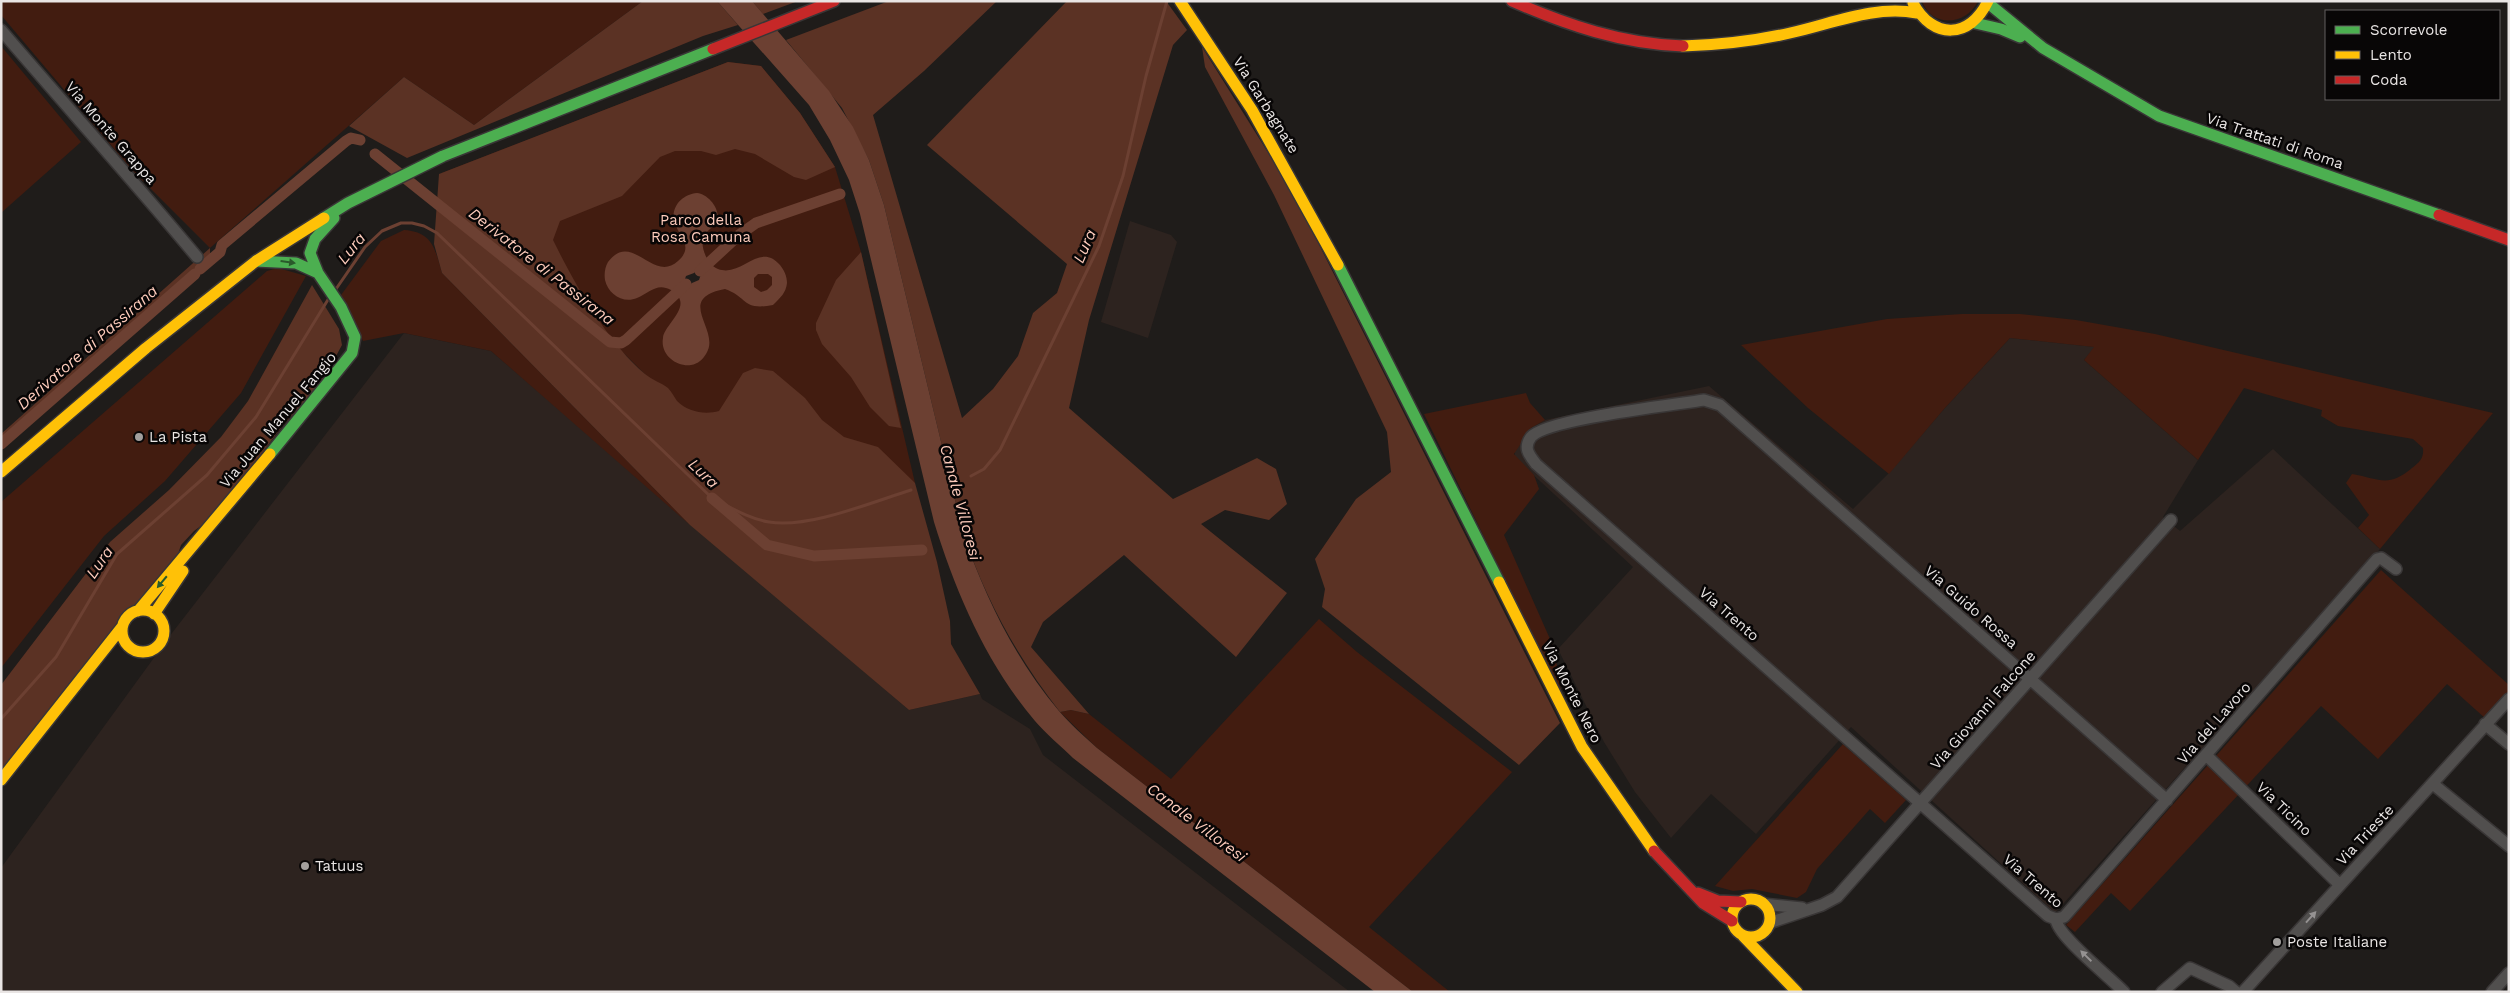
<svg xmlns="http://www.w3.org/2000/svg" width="2510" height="993" viewBox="0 0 2510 993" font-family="'Work Sans',sans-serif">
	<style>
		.built { fill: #2d231f }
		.green { fill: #421c10 }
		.forest { fill: #5b3224 }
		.water { fill: #6c4032; fill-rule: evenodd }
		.pier { fill: #1f1c1a }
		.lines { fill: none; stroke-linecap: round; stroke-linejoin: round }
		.stream { stroke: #6c4032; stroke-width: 3 }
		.canal { stroke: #6c4032; stroke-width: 11 }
		.street-casing { stroke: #393636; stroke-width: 14 }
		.fast-casing { stroke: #393636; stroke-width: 14 }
		.slow-casing { stroke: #393636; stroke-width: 14 }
		.jam-casing { stroke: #393636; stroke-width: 14 }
		.street { stroke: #514f4e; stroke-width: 11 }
		.fast { stroke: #4caf50; stroke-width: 11 }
		.slow { stroke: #ffc107; stroke-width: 11 }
		.jam { stroke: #c62828; stroke-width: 11 }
		.oneway { fill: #2a5a2b }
		.oneway2 { fill: #959292 }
		.poi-dot { fill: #a29f9d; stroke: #080606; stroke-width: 2 }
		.labels { text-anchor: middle; stroke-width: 5; stroke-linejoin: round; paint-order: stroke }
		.street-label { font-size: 15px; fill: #e9e5e4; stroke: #080606 }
		.park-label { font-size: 15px; fill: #feccbc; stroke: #080606 }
		.poi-label { font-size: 15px; fill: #e9e5e4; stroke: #080606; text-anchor: start }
		.water-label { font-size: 16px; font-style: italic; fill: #fdcbbb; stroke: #080606 }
	</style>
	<rect width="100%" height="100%" fill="#1f1c1a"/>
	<path class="built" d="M1130,221L1171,235L1177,242L1148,338L1101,322Z
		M404,333L491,351L909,710L980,694L982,699L1030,729L1043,755L1350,992H1V868L172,633Z
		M2010,338L2095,347L2084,360L2198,460L2163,517L2180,531L2273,449L2380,549L2055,913L1851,727L1756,834L1711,794L1671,838L1635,792L1604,742L1558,649L1633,567L1515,458V451L1531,428L1545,420L1709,386L1853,509L1889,473L1944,409Z"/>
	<path class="green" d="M1,1H643L474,125L404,77L210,248L132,170L1,15Z
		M1922,1H1978C1967,25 1932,29 1922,1Z
		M1,46L81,142L1,213Z
		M728,62L761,66L800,113L835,167L861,252L915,483L804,512L782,510L442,173Z
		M404,230C433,232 435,249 442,273L690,525L491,351L404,333L363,341L341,295L381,241Z
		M278,268L306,276L241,393L165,481L104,536L1,668V502L267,271Z
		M1962,314H2020L2076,320L2155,334L2493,413L2380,549L2358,528L2369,515L2346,483L2352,474C2380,479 2388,488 2412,468C2420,462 2424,458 2423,448L2413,439L2338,426L2321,416L2322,410L2244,388L2198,460L2084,360L2094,347L2010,338L1944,409L1889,474L1808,408L1741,345L1887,319Z
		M1526,393L1530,403L1545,420L1531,428L1514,454L1534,475L1539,489L1504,535L1554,648L1562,696L1424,414Z
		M2381,570L2509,685V691L2486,719L2447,684L2378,759L2321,706L2130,911L2111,893L2075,932L2066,925Z
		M1319,619L1357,652L1512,772L1369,927L1450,992H1413L1097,748L1060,712L1071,710L1089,714L1171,779Z
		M1843,744L1906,800L1885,823L1870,809L1817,869L1806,892L1797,898L1752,889L1733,891L1715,886Z"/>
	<path class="forest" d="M643,1H717L738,25L703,36L407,158L349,126L404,77L474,125Z
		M752,1H798L763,14Z
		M889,1H997L924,71L873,115L962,418L993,389L1018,356L1033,313L1057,293L1067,264L927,145L1067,1H1166L1187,30L1173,45L1089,320L1069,408L1173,499L1257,458L1276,469L1287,504L1269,520L1225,510L1201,524L1287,593L1236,657L1124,555L1043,622L1031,647L1089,714L1071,710L1060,712C1017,657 985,598 963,533L884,205L869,160L842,108L786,40Z
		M1202,47L1292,191L1560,723L1519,765L1322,607L1325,589L1315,559L1356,499L1391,472L1387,432L1274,195L1205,67Z
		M728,62L761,66L800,113L835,167L806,180L794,177L755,154L735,149L716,155L701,151H675L660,157L622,196L560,221L553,240C574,283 608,343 645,374C652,380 662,383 668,388C672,392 674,397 677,401C688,412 705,415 719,411L743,373L755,368L773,371L805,398L822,420L844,437L878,447L915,483L937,562L950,621L951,644L980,694L909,710L690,525L442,273L434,244L439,174Z
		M210,248V259L1,441V434Z
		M861,252L901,428L889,426L870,407L851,377L822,344L816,330V323L836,280Z
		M312,285L339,329L342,345L323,380L281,428L214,516L194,531L181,545L178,554L1,772V685L110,542L169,490L221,437L248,401Z"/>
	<path class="water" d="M717,1H752L829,91L853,127L869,160L884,205L963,533C985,597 1015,659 1059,711C1070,724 1084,736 1097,748L1413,992H1375L1073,758C1061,746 1046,734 1035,721C986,663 956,593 934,522L860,214L849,180L830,140L809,105Z
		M697,193C708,194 721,209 717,221C714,227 707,230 704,236C699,245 707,265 718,269C742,278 759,241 780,265C784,270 787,276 787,283C786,293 780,298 773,305C742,311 748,297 725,289C673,299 722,330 706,354C703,359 698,364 691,365C676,367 660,354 663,338C664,324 696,305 671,290C657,282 649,293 637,298C623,304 608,294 605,280C604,274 605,267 608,262C632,230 653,284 678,261C695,246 678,236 674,221C671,206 683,194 697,193ZM758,274H768L772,277V285L767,290L761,292L754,287V278Z"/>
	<path class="pier" d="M710,258L713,262L701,274L699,280L692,283L675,298L671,293L684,282L686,276L694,273Z"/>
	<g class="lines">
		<path class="stream" d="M336,289L365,247L382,231L401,223H412L424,226L437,233L712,498C730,507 749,519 769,522C808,529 872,502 911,490
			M971,476L984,469L1000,450L1099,246L1123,176L1146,76L1167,1
			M1,719L56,657L117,554L207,475L256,417L329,298"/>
		<path class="canal" d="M375,154L610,342L621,343L626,340L686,284
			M200,269L220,252L222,245L346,141L351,138L360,140
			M700,271L739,235L756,223L840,194
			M1,444L195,274
			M712,498L767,545L814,556L922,550"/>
		<defs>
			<path id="street" d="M1,30C66,106 133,180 197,257
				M2485,724L2509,744
				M2206,755L2340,885
				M2433,784L2509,846
				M1763,904L1802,908
				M2056,919L2048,916L1536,464C1529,455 1523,448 1531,437C1546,419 1674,405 1704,400L1720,405L2167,800
				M2056,919L2064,917L2377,559L2381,558L2396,569
				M2056,919C2056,935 2111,978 2124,992
				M1769,923L1822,905L1837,897L2171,520
				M2162,992L2190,968L2229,986L2236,992
				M2243,992L2509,699
				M2492,992L2509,973"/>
			<path id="fast" d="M1988,3L2043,48L2159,116L2439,215
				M1975,23L2001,29L2020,37
				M324,218L348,203L443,156L713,49
				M256,261L296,263L318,273
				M1338,265L1499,582
				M270,454L352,353L355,337L341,307L318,273L310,253L315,239L334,218"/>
			<path id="slow" d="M1180,1L1252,110L1338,265
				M1913,3C1933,40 1970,39 1988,1
				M1683,46C1719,45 1754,41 1790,33C1832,24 1873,5 1917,13
				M1,472L146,348L256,261L324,218
				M1499,582L1582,747L1654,851
				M122 631a21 21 0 1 1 42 0a21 21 0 1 1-42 0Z
				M138,611L270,454
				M154,614L183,571
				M1,780L122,627
				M1732 918a19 19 0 1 1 38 0a19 19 0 1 1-38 0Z
				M1743,936L1797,992"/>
			<path id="jam" d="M1512,1C1567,25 1622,44 1683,46
				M713,49L834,1
				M2439,215L2509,240
				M1654,851L1703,903L1732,921
				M1698,893L1718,901L1741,902"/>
		</defs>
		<use href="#street" class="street-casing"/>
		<use href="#fast" class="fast-casing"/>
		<use href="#slow" class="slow-casing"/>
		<use href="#jam" class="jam-casing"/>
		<use href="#street" class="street"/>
		<use href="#fast" class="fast"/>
		<use href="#slow" class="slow"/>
		<use href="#jam" class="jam"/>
	</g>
	<defs><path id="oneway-solid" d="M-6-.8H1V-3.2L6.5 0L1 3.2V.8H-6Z" transform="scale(1.25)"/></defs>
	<g class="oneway">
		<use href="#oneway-solid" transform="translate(288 262) rotate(8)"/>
		<use href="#oneway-solid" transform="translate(162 582) rotate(130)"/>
	</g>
	<g class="oneway2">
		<use href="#oneway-solid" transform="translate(2311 917) rotate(-48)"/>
		<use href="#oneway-solid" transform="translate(2086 956) rotate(-136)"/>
	</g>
	<g class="poi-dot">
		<circle cx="139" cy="437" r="5"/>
		<circle cx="305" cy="866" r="5"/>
		<circle cx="2277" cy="942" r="5"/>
	</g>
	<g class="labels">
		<g class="street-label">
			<text transform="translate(1266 105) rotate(58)" y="5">Via Garbagnate</text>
			<text transform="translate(111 133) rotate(49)" y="5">Via Monte Grappa</text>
			<text transform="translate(2275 141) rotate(19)" y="5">Via Trattati di Roma</text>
			<text transform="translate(278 420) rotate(-50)" y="5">Via Juan Manuel Fangio</text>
			<text transform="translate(1971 607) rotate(41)" y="5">Via Guido Rossa</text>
			<text transform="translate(1729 614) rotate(41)" y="5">Via Trento</text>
			<text transform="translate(1572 692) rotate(63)" y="5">Via Monte Nero</text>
			<text transform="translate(1983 710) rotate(-49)" y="5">Via Giovanni Falcone</text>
			<text transform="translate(2214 723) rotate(-49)" y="5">Via del Lavoro</text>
			<text transform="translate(2284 809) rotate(44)" y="5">Via Ticino</text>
			<text transform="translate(2365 835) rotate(-47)" y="5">Via Trieste</text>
			<text transform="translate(2033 881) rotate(41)" y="5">Via Trento</text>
		</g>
		<g class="park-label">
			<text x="701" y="225">Parco della<tspan x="701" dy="17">Rosa Camuna</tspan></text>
		</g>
		<g class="poi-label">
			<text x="149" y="442">La Pista</text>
			<text x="315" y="871">Tatuus</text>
			<text x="2287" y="947">Poste Italiane</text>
		</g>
		<g class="water-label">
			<text transform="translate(1084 246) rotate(-67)" y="6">Lura</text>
			<text transform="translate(351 248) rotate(-51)" y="6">Lura</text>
			<text transform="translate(542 266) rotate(38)" y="6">Derivatore di Passirana</text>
			<text transform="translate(87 347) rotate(-41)" y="6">Derivatore di Passirana</text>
			<text transform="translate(704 473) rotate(43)" y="6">Lura</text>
			<text transform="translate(961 502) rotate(75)" y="6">Canale Villoresi</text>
			<text transform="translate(99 562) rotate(-56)" y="6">Lura</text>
			<text transform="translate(1197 822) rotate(37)" y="6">Canale Villoresi</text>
		</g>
	</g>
	<rect width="2510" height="993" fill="none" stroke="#e9e5e4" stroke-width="5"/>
	<rect x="2325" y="10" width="175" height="90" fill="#080606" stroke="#625f5f"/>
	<rect x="2335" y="26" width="25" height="8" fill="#4caf50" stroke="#625f5f"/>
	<text x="2370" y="35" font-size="15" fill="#e9e5e4">Scorrevole</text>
	<rect x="2335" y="51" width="25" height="8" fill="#ffc107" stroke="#625f5f"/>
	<text x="2370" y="60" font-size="15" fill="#e9e5e4">Lento</text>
	<rect x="2335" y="76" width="25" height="8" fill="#c62828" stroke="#625f5f"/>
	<text x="2370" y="85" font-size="15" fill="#e9e5e4">Coda</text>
</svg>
